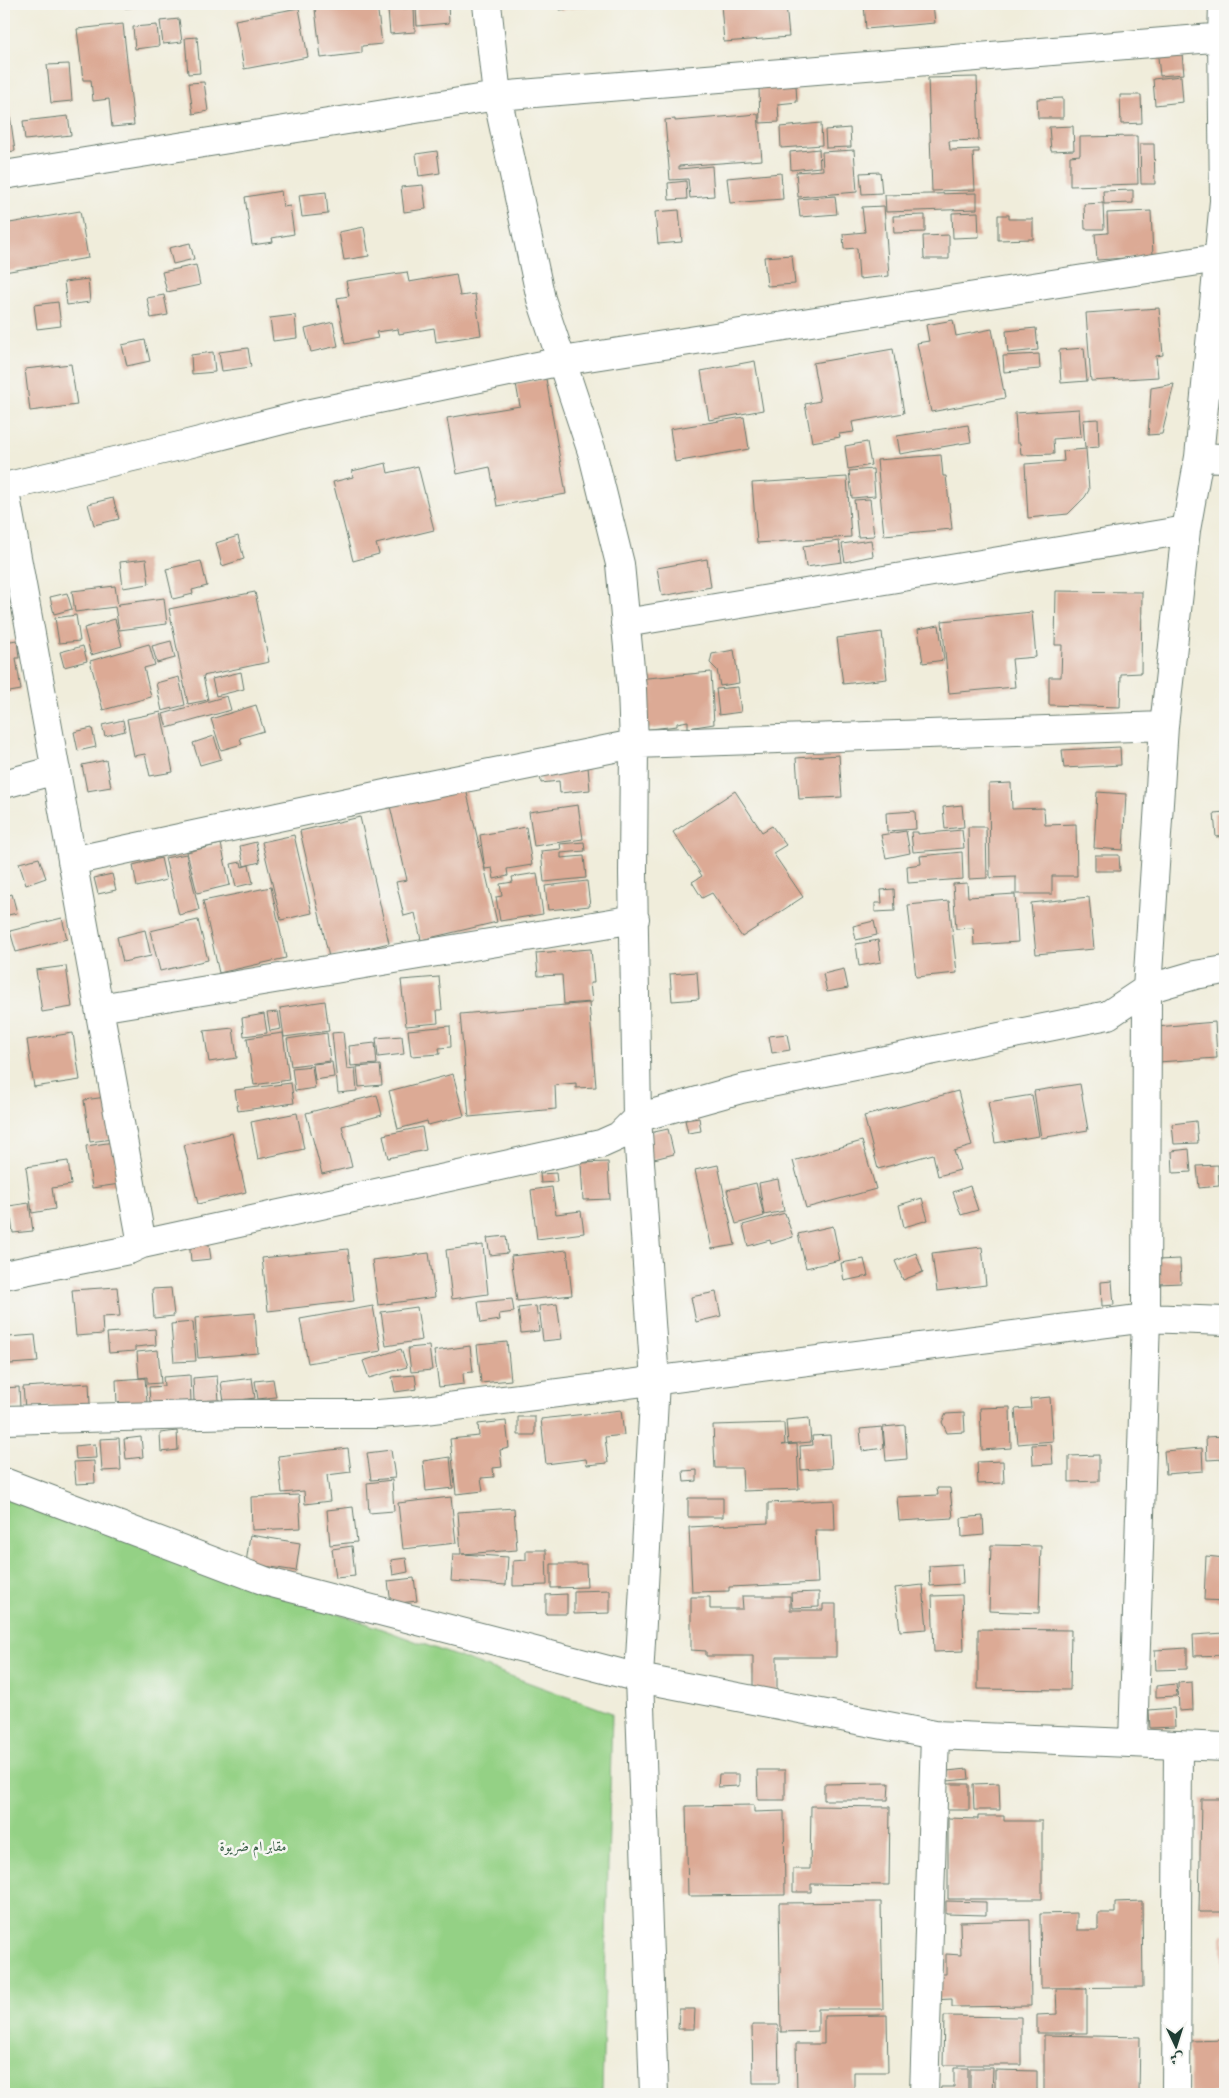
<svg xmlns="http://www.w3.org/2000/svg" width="1229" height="2098" viewBox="0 0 1229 2098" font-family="'Libre Caslon Text',Amiri,serif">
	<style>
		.green { fill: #94d185; stroke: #5a875c }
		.building { fill: #dcaa95 }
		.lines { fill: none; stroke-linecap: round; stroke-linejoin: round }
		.minor-casing { stroke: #687b6e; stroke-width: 30 }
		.minor { stroke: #fff; stroke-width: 28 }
		.labels { text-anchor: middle; stroke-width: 5; stroke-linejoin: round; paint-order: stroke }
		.park-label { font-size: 14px; fill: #365b44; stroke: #f6f6f2 }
	</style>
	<rect width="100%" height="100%" fill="#f6f6f2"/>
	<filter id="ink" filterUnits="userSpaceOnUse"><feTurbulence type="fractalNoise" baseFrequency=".02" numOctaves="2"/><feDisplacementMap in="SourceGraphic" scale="10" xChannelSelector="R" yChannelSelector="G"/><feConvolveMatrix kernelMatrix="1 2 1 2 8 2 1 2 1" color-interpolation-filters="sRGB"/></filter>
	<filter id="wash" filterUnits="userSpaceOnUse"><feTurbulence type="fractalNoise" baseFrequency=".0096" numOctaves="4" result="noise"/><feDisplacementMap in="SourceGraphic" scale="20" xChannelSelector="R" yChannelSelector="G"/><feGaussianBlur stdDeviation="1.12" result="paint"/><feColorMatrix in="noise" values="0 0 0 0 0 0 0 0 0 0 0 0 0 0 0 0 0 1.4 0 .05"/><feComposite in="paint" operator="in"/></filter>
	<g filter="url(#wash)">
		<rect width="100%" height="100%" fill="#f0eddb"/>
		<path class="green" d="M4,1491L612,1713L602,2094H4Z"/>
		<g id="blocks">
			<path class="building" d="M124,4H157V6L125,8Z
				M332,4H377L382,44L362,46V53L321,58L315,9L333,6Z
				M448,4L449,23L417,26L416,7Z
				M559,4H589V6L560,10Z
				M721,4H786L789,37L724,42Z
				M864,4H933L935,23L866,29Z
				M299,8L308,57L244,69L235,20Z
				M414,8L415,32L390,34L388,10Z
				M179,19L182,42L163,44L160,21Z
				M123,24L134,125L112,127L109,99L93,101L91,80H83L77,29Z
				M157,25L159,46L135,49L133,27Z
				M197,37L200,73L188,74L185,38Z
				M1182,54L1184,74L1160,76L1158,57Z
				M69,64L72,101L51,103L47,65Z
				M4,73L15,151L4,152Z
				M1181,76L1183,102L1155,105L1153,79Z
				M977,77L979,140L949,141L950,150L979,149V152H973L975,190L932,191L928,78Z
				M204,82L208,111L193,114L189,83Z
				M796,86L797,102L778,104L779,122L760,123L759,88Z
				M1120,95H1141L1142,123L1121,124Z
				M1063,98V118H1038L1037,99Z
				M758,114L762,160L679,166V169L712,166L714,196L690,198L688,179L670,180L665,120L675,119V121Z
				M68,116L71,135L25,140L23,121Z
				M821,123L822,145L781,148L780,127Z
				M1073,126L1074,150L1051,151L1049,127Z
				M850,128L851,147L826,148L825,130Z
				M1137,136L1138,184L1070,186V156L1080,155V137Z
				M1140,144H1154L1155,184H1141Z
				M819,149L820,167L791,170L790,152Z
				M854,150L857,192L798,197L796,172L823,170L822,152Z
				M437,151L440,173L419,176L416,154Z
				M880,172L882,193L862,194L860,173Z
				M781,173L783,199L730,203L727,178Z
				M686,181L687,199L669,200L668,183Z
				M423,185L426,209L404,212L401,187Z
				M1133,190V203L1104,204L1103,191Z
				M281,191L283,207L290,206L294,234L272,238L273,242L252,245L245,197Z
				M326,192L328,214L302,217L299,195Z
				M977,193V209L886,212L885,195Z
				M835,196L837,214L800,217L798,199Z
				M1103,203L1104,229H1085L1084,204Z
				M884,206L889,276L859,279L857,248L844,249L843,234L865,232L862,207Z
				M679,210L682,242L658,244L655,212Z
				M80,211L88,258L4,272V224Z
				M1151,211L1153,256L1097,260L1095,234L1108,233L1107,213Z
				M978,212L979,237L953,238L952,213Z
				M925,215V232L894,233L893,216Z
				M998,215H1009V219H1033V239L998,240Z
				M364,227L369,256L344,260L339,232Z
				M949,235V259H924L923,236Z
				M190,243L194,259L173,264L169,248Z
				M792,255L795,284L767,286L764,257Z
				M196,265L200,285L167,292L162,272Z
				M407,272L409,282L456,274L460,296L475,294L481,335L436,342L434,328L399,334L398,329L376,332L378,338L345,344L337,298L349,296L346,281Z
				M88,279L90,302L67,305L64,282Z
				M164,295L168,315L151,318L147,298Z
				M58,302L61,326L37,329L34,305Z
				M1159,308L1163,355L1156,356L1158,377L1091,381L1086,313Z
				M295,315L297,338L273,341L270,318Z
				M953,320L956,336L992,329L1005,398L931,412L917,343L929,341L926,325Z
				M333,322L338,346L311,352L305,329Z
				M1036,328L1038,350L1008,353L1006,331Z
				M145,340L150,361L127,366L122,345Z
				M248,348L251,367L222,371L219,352Z
				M1084,348L1087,381L1061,383L1059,350Z
				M893,349L904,413L852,422L854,432L839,434L840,437L812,442L805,404L820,401L813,363Z
				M213,352L215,372L192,374L191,355Z
				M1039,354L1040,369L1004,372L1003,356Z
				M755,361L763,410L709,420L701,371Z
				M71,364L77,405L30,411L25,369Z
				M546,379L566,494L497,506L490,467L457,474L447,418L520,406L516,384Z
				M1174,384L1162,434L1148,435L1151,388Z
				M1079,409L1081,437L1053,439L1054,454L1021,455L1020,443H1017L1015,413Z
				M744,417L749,449L675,462L670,429Z
				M1098,419L1099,447L1085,448L1083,420Z
				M968,425L971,442L900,454L897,436Z
				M867,442L871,465L848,469L845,446Z
				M1086,449L1089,490L1085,497L1068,514L1028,518L1025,464L1064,461L1063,451Z
				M941,455L943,476H946L952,529L884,535L877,460Z
				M386,463L388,473L418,466L434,530L376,544L379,554L353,561L333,482L353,477L352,471Z
				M873,469L875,496L852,498L849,471Z
				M847,477L851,537L757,543L752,483Z
				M113,498L119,519L94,525L88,504Z
				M870,499L874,536L858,537L854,500Z
				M238,536L244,559L222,566L216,543Z
				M871,540L873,556L845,562L842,544Z
				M839,541L842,562L806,567L803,546Z
				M146,559L149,584L123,588L120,562Z
				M707,559L711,587L662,596L657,568Z
				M201,561L207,586L192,590L193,594L173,599L166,569Z
				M115,586L118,607L119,604L164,598L167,624L119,630L115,607L75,612L72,591Z
				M1056,591L1142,592L1141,673L1121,674L1120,707L1049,705V677H1061L1062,645H1055Z
				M255,592L269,662L203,676L208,700L188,704L169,609Z
				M67,593L72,609L54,614L50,597Z
				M1032,612L1036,657L1012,659L1015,687L949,693L942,621Z
				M76,615L80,641L59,643L55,618Z
				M115,619L122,646L91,655L84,628Z
				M939,625L944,660L923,663L918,629Z
				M882,632L887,679L843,684L837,638Z
				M17,640L19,658H16L21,690L4,693V642Z
				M171,641L175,658L157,663L152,646Z
				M149,644L155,665L144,668L151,697L103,710L90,661Z
				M83,646L87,661L64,667L60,652Z
				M734,650L739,683L720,686L717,670L710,663L712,654Z
				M241,672L244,689L216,696L212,679Z
				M711,672L714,724L688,728V721L677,723V726L642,730L637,679Z
				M179,677L185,705L162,711L156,683Z
				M738,687L741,712L719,715L716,689Z
				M227,696L231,710L167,728L163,714Z
				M256,705L264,731L240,738L242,744L221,750L211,719Z
				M161,712L173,772L150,776L145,754L134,756L127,719Z
				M123,720L125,731L105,736L102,725Z
				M92,728L96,747L78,751L74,732Z
				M214,736L221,759L200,765L193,743Z
				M1120,747L1121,765L1064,768L1062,750Z
				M839,755L842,797L799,799L796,758Z
				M106,760L111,787L87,791L82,765Z
				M588,767L590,790L560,793L559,781L541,783L540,772Z
				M1011,783L1012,809L1044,808L1045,825L1076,824L1077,876H1052V894H1016V877L990,878L989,784Z
				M466,789L497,922L421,940L415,913L404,916L396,882L407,880L390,806Z
				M735,791L762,832L772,826L786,845L773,853L803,897L742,937L712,893L702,898L692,882L702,876L673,832Z
				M1097,792L1126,794L1123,850L1094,848Z
				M578,805L583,839L534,846L529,812Z
				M962,805L964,827L945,829L943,807Z
				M915,811L916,829L887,831L886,813Z
				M1225,812V836L1216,837L1214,813Z
				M360,817L389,943L329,957L300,831Z
				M526,827L532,865L507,869L508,876L494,879L492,868L485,869L480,835Z
				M968,827H986L987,878L969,879Z
				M962,830L964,848L913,852L911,832H918V834Z
				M906,831L910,853L886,858L881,835Z
				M294,835L312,913L281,920L262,842Z
				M256,842L260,862L244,866L240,846Z
				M584,842L585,851L561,853V858L584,856L586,878L544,882L541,851L561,849L560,844Z
				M221,844L230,885L197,893L187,852Z
				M962,852L963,879L908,883L907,866L921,864L920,856Z
				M186,854L199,910L179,915L165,858Z
				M1095,855H1119L1120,871H1095Z
				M39,858L46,878L26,885L19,863Z
				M161,858L166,880L137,887L133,865Z
				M241,862L242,867L249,865L253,883L236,887L231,864Z
				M537,873L543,914L500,921L496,897L502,896L500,884L513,882L512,877Z
				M112,874L116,890L98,894L94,878Z
				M587,881L590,906L548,910L545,886Z
				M967,883L968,897L1015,894L1018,942L974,945L973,928L956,929L953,884Z
				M271,887L286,958L219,973L203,901Z
				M894,889L895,911L875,912V903H882L881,890Z
				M12,894L17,913L4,916V897Z
				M1089,897L1094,949L1036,954L1031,903Z
				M949,901L957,973L916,977L908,905Z
				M62,918L67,939L16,952L10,931Z
				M198,920L208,960L160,971L150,931Z
				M874,921L877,935L856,940L853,926Z
				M145,930L151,956L123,962L117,937Z
				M878,940L881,962L859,966L856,944Z
				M591,949L594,983H590L592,1002L564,1004L562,975L538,976L536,953Z
				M66,966L72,1007L42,1012L36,970Z
				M844,969L848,988L827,992L823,974Z
				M697,972L699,999L672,1001L670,974Z
				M439,977L442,1010H437L438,1023L406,1026L401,980Z
				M325,1001L329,1031L284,1037L280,1008Z
				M589,1003L596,1087L576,1088V1083L555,1085L556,1109L469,1117L460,1014Z
				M278,1012L281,1029L270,1031L267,1013Z
				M264,1014L267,1033L244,1036L242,1018Z
				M1215,1022L1217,1058L1158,1062L1156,1027Z
				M450,1026L451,1047L439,1048L440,1054L411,1056L408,1030Z
				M233,1028L237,1058L209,1062L204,1031Z
				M343,1032L347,1069L355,1068L357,1091L338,1093L332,1033Z
				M73,1033L80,1080L34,1087L27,1040Z
				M283,1033L289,1080L254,1085L247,1038Z
				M327,1033L330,1061L291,1066L287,1039Z
				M787,1034L790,1050L772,1053L769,1036Z
				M402,1036L404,1054L378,1057L376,1038Z
				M375,1043L377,1064L351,1066L349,1046Z
				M332,1062L334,1077L315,1080L313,1064Z
				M380,1065L382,1085L359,1087L357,1067Z
				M312,1066L315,1088L295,1091L292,1068Z
				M453,1074L464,1116L428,1125L427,1121L398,1129L389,1091Z
				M291,1083L294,1103L238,1111L235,1090Z
				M1080,1084L1088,1130L1041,1138L1034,1091Z
				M958,1091L972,1146L954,1151L960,1170L938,1176L933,1154L878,1169L864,1116Z
				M377,1095L382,1115L342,1126L352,1167L322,1174L306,1113Z
				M1032,1095L1039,1136L995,1143L988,1102Z
				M106,1097L112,1139L90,1142L84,1100Z
				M297,1113L304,1149L258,1159L251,1122Z
				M699,1118L701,1131L688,1133L685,1120Z
				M1196,1121L1198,1143L1174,1144L1172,1124Z
				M422,1127L426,1150L388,1158L383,1135Z
				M668,1129L674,1154L650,1160L645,1134Z
				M232,1133L246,1192L198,1204L184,1145Z
				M862,1141L876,1189L806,1208L793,1161Z
				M114,1142L120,1184L92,1188L86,1146Z
				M1189,1149L1191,1172L1173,1173L1172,1151Z
				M68,1161L71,1185L52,1188L55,1209L32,1213L26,1167Z
				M608,1162L610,1199L583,1200L581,1163Z
				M718,1165L735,1245L712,1249L695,1170Z
				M1218,1165L1219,1186L1199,1188L1197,1166Z
				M556,1173L557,1182L541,1183L540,1174Z
				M778,1179L784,1211L764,1215L759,1183Z
				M756,1183L764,1216L736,1224L727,1190Z
				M970,1186L978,1210L961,1215L953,1192Z
				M552,1187L556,1214L581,1211L584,1233L537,1239L531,1190Z
				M922,1198L928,1220L904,1227L899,1205Z
				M29,1203L33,1231L13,1233L9,1206Z
				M785,1213L793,1237L771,1244L770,1240L748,1246L743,1225Z
				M833,1226L840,1260L806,1268L798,1234Z
				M506,1236L508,1253L490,1255L487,1238Z
				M208,1238L211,1259L191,1261L189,1240Z
				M483,1245L488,1294L452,1299L446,1250Z
				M982,1247L986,1285L937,1291L932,1253Z
				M348,1249L354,1301L268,1311L262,1258Z
				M567,1250L572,1295L517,1301L511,1256Z
				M429,1253L435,1297L378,1305L372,1260Z
				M916,1253L923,1272L903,1280L895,1261Z
				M864,1259L868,1276L844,1281L841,1263Z
				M1180,1259L1181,1283L1158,1284L1157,1260Z
				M1112,1281L1114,1305L1102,1306L1101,1282Z
				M117,1287L120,1316L102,1317L103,1334L76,1336L72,1290Z
				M171,1288L174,1316L154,1318L152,1289Z
				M716,1292L721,1316L696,1322L691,1297Z
				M512,1299L514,1312L499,1314L500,1320L481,1323L478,1302Z
				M557,1304L562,1339L543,1341L539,1306Z
				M373,1306L381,1351L308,1363L300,1319Z
				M536,1306L539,1331L521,1333L518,1308Z
				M417,1307L422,1340L386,1346L381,1312Z
				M255,1313L258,1353L198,1358L195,1318Z
				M193,1322L196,1361L174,1362L171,1324Z
				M155,1329L156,1345L135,1347V1351L109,1353L107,1333Z
				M35,1335L38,1362L10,1364L8,1337Z
				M507,1342L511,1380L481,1383L477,1345Z
				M429,1346L432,1370L411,1372L408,1348Z
				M470,1346L473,1372L463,1373L464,1384L439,1387L434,1351Z
				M401,1349L407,1367L369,1378L363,1361Z
				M158,1350L161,1383L147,1384V1377L139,1378L137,1352Z
				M190,1375L191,1401L150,1403L149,1387L164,1386L163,1377Z
				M415,1375L417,1389L395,1392L392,1377Z
				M217,1376L219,1400L194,1401L193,1378Z
				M145,1378L147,1402L117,1404L116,1380Z
				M252,1378L255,1398L224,1402L221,1382Z
				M273,1379L276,1397L258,1399L255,1381Z
				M89,1383L90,1404L25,1408L23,1387Z
				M19,1387L20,1407L4,1409V1388Z
				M1050,1397L1053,1441L1018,1444L1015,1409L1031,1408L1030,1399Z
				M1010,1407L1011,1448L982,1450L980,1408Z
				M621,1410L624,1435L605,1437L608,1463L587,1465L586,1459L546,1464L541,1419Z
				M964,1413L965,1432L947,1433L942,1422L946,1414Z
				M518,1417H535V1435H518Z
				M809,1418L811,1442L788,1444L786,1420Z
				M506,1421L509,1448L500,1450L502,1467L493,1468L494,1477L481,1478L483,1491L456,1494L450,1439L479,1436L478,1424Z
				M784,1423L785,1444L782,1445L797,1444L799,1489L743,1491L742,1468H715L713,1425Z
				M905,1425L907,1459L886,1461L883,1427Z
				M882,1427L884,1448L862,1451L860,1429Z
				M177,1431L178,1450L161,1452L160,1433Z
				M830,1435L832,1468L801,1470L800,1446L813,1445L812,1436Z
				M1225,1436V1459L1207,1460L1206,1437Z
				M141,1437L143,1457L126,1459L124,1439Z
				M119,1438L121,1470L102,1471L100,1439Z
				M95,1444L96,1458L76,1459L75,1446Z
				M1051,1444L1053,1464L1033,1465L1032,1445Z
				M348,1448L351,1472L327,1475L330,1501L305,1504L304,1491L282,1493L278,1456Z
				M1202,1448L1203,1471L1166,1474L1164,1451Z
				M391,1450L395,1478L371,1480L367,1453Z
				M1099,1455V1481L1069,1482V1456Z
				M450,1457L453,1488L426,1491L423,1461Z
				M94,1461L95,1483L76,1484L74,1462Z
				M1003,1461L1004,1483L978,1484L977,1462Z
				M697,1470V1481L684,1482L683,1471Z
				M392,1480L394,1511L369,1513L367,1483Z
				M937,1488H950L953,1518L899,1521L897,1497L938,1495Z
				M299,1495L301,1528L252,1530L251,1497Z
				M451,1497L456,1543L403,1549L398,1503Z
				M688,1498H723V1517H688Z
				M834,1500L835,1530H815L818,1583L729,1587V1591L692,1592L689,1527L768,1523V1503Z
				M353,1507L357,1542L330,1545L327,1510Z
				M514,1508L517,1550L462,1554L508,1557L506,1585L451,1581L453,1554H461L458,1512Z
				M983,1516L984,1535L962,1537L961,1518Z
				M250,1535L300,1543L296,1571L246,1563Z
				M991,1545L1041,1546L1039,1613L989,1611Z
				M352,1546L355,1576L336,1578L332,1549Z
				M526,1550H546L547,1585L513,1586V1561L526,1560Z
				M1206,1556L1225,1558V1601L1204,1600Z
				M406,1558L408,1572L393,1575L391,1560Z
				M551,1564H586L587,1587L551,1588Z
				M962,1564L963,1584L930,1586L929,1566Z
				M414,1578L417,1601L391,1604L388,1581Z
				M923,1585L927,1629L900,1631L895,1588Z
				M610,1590V1613L574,1614V1591Z
				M819,1592V1607L792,1608L791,1593Z
				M567,1594V1614H546V1595Z
				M962,1595L964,1651L934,1652L932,1596Z
				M742,1596H790V1610H823V1604H836V1657H777V1692L753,1691V1656H706V1651L691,1650V1597H710V1609H743Z
				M978,1629L1071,1630L1070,1690L978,1689Z
				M1225,1633V1655L1194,1656L1193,1635Z
				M1187,1648V1669L1156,1670L1155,1650Z
				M1192,1682L1193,1710L1179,1711L1178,1683Z
				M1176,1684L1177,1696L1156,1697V1686Z
				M1174,1708L1175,1727L1150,1728L1149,1710Z
				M968,1769L969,1779L947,1781V1771Z
				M757,1770H785V1800H758Z
				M719,1774H739V1786L718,1787Z
				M889,1783L888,1800H824V1784Z
				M999,1783L1000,1810H974L973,1784Z
				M946,1784H969V1810H946Z
				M1201,1799H1225V1912H1199Z
				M754,1805V1812L784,1811L785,1895L688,1896L686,1806Z
				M811,1806L890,1807L889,1885L811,1884V1892H793V1869H810Z
				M978,1816H1004V1821H1042V1899H948V1818L978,1819Z
				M946,1901L986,1902V1915L946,1914Z
				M1142,1901L1143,1987L1041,1988L1040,1914L1077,1913V1930H1098V1913H1115V1902Z
				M881,1902L883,2009H818V2031L781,2032L779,1903Z
				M1030,1920L1031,2006L952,2007V1999L930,2000V1974H946V1954L961,1955L960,1922Z
				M1222,1934H1225V1979H1222Z
				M1056,1989H1087V2033H1037V2015L1057,2014Z
				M679,2009H695L694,2029H678Z
				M887,2015L888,2072H854V2094H797L796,2044H824V2016Z
				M944,2016L1021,2017V2065H943Z
				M752,2025H778L779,2083H753Z
				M1044,2035L1140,2037L1139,2094H1044Z
				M1225,2040V2094H1190L1189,2041Z
				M954,2068H968V2094H940L941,2087H954Z
				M970,2068H993L992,2094H970Z
				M995,2070L1037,2071V2094H995Z"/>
		</g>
	</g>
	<g filter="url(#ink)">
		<use href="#blocks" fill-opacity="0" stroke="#687b6e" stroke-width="1"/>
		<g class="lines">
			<defs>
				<path id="minor" d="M487,4L497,96L541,299L593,455L620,564L632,689L634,744L633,873L637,1118L655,1381L639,1678L654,2094
					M4,175L497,96L1225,37
					M1199,457L1225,458
					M4,486L142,1244
					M4,487L184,445L306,414L562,361L1218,258
					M625,623L1186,530
					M4,784L56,770
					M72,861L385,794L634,744L1164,726
					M99,1008L635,919
					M4,1275L129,1250L142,1244L601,1144L619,1136L637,1118L741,1089L1108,1015L1147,989L1195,975L1225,970
					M4,1420L241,1414H378L417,1411L1146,1318L1225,1321
					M4,1482L268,1582L639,1678L935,1735L1225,1747
					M1133,1743L1146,1318L1147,989L1164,726L1186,530L1199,457L1224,201L1222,37L1223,4
					M924,2094L935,1735
					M1176,2094L1178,1745"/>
			</defs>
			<use href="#minor" class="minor-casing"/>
			<use href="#minor" class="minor"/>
		</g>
	</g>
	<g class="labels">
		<g class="park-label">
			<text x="253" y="1851">مقابر ام ضريوة</text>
		</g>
	</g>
	<rect width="1229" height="2098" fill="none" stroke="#f6f6f2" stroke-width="20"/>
	<g transform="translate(1176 2046) rotate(176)" stroke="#f6f6f2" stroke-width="4" paint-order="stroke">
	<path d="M0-4L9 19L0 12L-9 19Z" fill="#1f3d34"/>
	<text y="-8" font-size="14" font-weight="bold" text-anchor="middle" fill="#1f3d34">ش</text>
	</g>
</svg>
